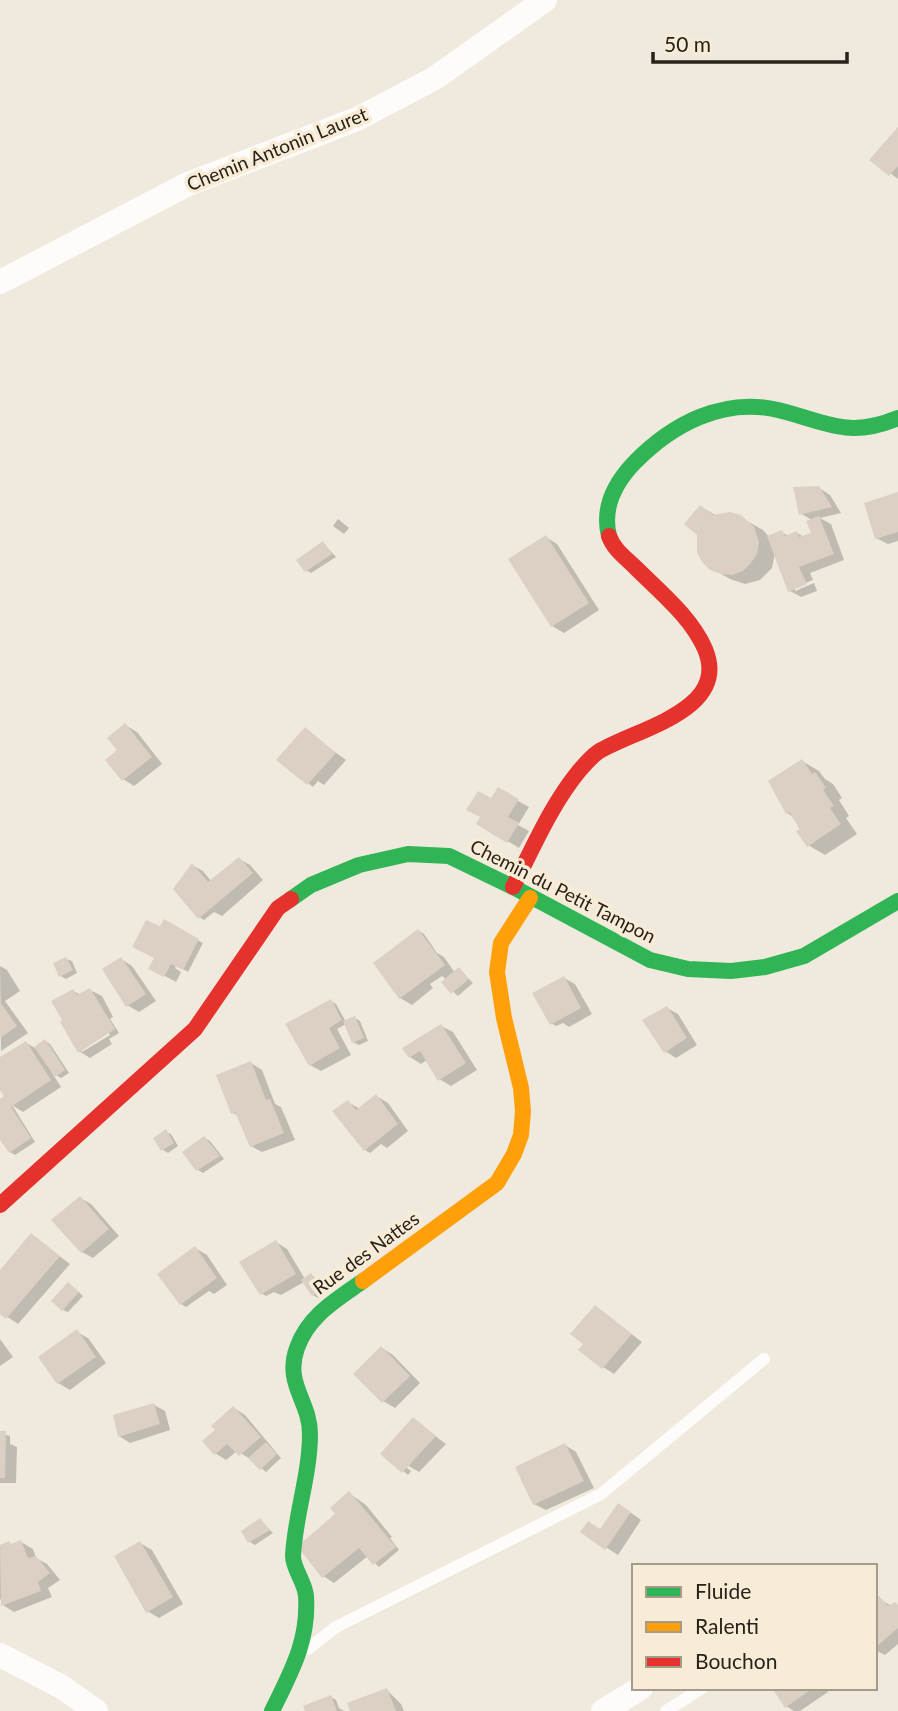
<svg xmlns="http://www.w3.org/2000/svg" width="898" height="1711" viewBox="0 0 898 1711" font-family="Lato,sans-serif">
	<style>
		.shadow { fill: #0003; fill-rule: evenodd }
		.building { fill: #dbd0c3 }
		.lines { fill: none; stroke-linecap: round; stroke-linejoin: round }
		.lane { stroke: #fdfcfa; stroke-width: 12 }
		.street { stroke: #fdfcfa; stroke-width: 24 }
		.fast { stroke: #30b455; stroke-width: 16 }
		.slow { stroke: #ff9f0a; stroke-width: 16 }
		.jam { stroke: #e5322d; stroke-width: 16 }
		.labels { text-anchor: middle; stroke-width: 7; stroke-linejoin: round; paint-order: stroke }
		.street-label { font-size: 19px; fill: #27221a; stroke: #f8ecd6 }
	</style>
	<rect width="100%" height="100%" fill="#f0eade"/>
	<path class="shadow" d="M898,129V179L872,159Z
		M819,488L830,495L841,513L820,518L831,524L844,560L810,573L813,580L795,587V591L814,583L817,591L801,597L790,591L775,553L772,568L760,580L745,584L730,579L711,568L701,507L717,516L745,520L763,530L769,537L782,532L788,536L797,533L804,537L813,534L812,520L800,513Z
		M898,494V541L888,544L876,538Z
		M338,519L349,528L344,534L333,526Z
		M546,537L557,544L599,610L564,633L552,626Z
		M323,543L336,557L311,573L306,570Z
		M125,725L137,732L162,764L134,786L123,779Z
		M305,730L346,760L324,785L318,781L313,787L279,759Z
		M802,761L819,771L825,779L833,784L842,798L839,800L849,816L846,818L857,834L825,855L808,845L794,818L787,813Z
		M498,790L529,807L518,825L529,831L519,848L478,823Z
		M239,859L250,865L263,880L222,916L214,912L204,920L199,917L192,865L203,871L211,881Z
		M419,931L424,934L437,953L444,957L455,973L459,969L473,983L458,996L444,983L447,980L442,976L430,984L433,988L412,1005L400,998L375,964Z
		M190,936L203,943L188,972L176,965L175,968L181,972L176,982L150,968L156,958Z
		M66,959L72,961L77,973L66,979L61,976Z
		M121,959L132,966L156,1001L139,1012L127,1005Z
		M0,966L7,970L20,991L5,1001L28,1033L1,1051Z
		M564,978L575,984L592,1014L569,1027L563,1023L556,1026L551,1023Z
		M90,990L102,996L113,1017L110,1019L119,1033L109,1039L112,1044L90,1058L79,1051L73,991L81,995ZM108,1032L110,1035L82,1052V1048Z
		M331,1001L336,1004L346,1022L355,1018L360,1021L368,1041L359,1045L353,1042L346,1024L337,1029L351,1055L321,1071L310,1065Z
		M667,1008L678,1014L697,1045L676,1058L665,1051Z
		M441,1026L453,1032L477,1070L451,1086L439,1079L427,1060L421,1064L410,1057Z
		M45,1041L50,1044L69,1073L61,1078L52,1073L61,1087L23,1112L12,1105L35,1142L15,1155L10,1152L0,1137V1101L10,1102L0,1086V1059L26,1043L35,1048Z
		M251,1063L262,1070L275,1104L281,1107L295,1140L262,1152L251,1146L239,1116L233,1113Z
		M376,1096L388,1103L408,1131L387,1148L381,1144L370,1153L365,1150L348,1102L360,1109Z
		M166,1132L171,1134L178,1146L168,1153L163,1150Z
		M205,1138L210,1141L224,1159L203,1173L198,1170Z
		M80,1198L91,1204L119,1236L93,1258L82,1252Z
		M31,1235L70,1264L18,1324L0,1312V1273Z
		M276,1242L287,1249L305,1279L311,1275L316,1278L326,1292L318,1298L313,1295L304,1282L281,1295L274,1292L266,1296L261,1293Z
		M195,1248L207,1255L227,1285L214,1294L209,1291L186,1307L181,1304Z
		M73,1287L83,1296L68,1312L63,1310Z
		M596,1307L642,1342L614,1374L603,1367L585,1344Z
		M77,1332L88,1338L106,1363L70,1390L58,1383L40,1357Z
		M0,1339L13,1357L0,1366Z
		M382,1348L393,1355L420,1383L395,1408L383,1401Z
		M154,1405L165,1411L170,1430L130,1443L119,1436Z
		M234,1408L245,1415L281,1458L266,1472L252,1460L237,1451L226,1460L215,1453Z
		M415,1421L446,1444L419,1472L407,1465L406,1467L411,1471L408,1475L382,1454Z
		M0,1433L10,1436V1444L17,1447L16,1483H0Z
		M565,1445L576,1452L594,1488L546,1510L534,1504Z
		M349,1493L366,1505L392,1537L390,1538L399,1550L379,1567L368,1556L334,1583L323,1576Z
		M630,1512L641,1520L618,1555L582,1532L601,1531Z
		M260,1520L273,1533L255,1545L250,1542Z
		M21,1542L33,1549L36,1558L47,1564L60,1580L48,1588L52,1597L14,1612L3,1605L0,1598V1547Z
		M140,1543L152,1550L183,1604L159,1618L147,1611Z
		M879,1599L892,1606L898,1605V1644L885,1655L875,1650V1602Z
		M774,1688H826L828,1692L800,1711H794L786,1706Z
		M387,1690L401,1704L404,1711H352Z
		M331,1697L336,1700L339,1708L344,1711H307Z"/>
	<path class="building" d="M898,127V166L889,176L869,160Z
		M819,486L832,507L799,515L793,487Z
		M898,492V532L875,539L864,503Z
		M700,505L713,515L730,512L741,515L754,527L759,542L757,554L751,563L743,571L732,575L721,574L710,570L702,562L697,552V535L684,524Z
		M819,516L834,554L799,567L807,584L788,592L767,536L782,530L785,536L797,531L799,537L811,533L806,521Z
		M546,535L589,603L551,627L508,559Z
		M323,541L332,554L305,572L296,560Z
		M125,723L152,757L122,781L105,760L117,750L107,738Z
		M305,727L336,753L307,785L276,760Z
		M802,759L812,774L815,772L826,788L823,790L834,806L830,808L841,824L807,847L796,831L800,829L789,812L786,814L768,781Z
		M498,787L519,799L508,817L519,823L507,843L476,824L480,817L466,810L478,791L491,798Z
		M239,857L253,873L198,919L173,889L192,863L208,882Z
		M164,919L199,939L183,970L171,964L164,977L148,969L154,958L132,947L146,920L160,926Z
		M418,929L445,965L399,999L373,963Z
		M66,957L73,970L59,977L53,963Z
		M121,957L146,994L126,1007L102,969Z
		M459,967L469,979L451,994L441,982Z
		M564,976L581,1008L550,1025L532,993Z
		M90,988L115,1029L78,1053L60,1022L62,1020L51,1001L73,989L77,995Z
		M331,999L342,1020L329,1028L340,1048L309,1066L285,1024Z
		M0,1002L17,1026L0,1038Z
		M667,1006L687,1038L664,1053L642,1020Z
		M355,1016L364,1038L352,1043L343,1021Z
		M441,1024L466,1063L438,1081L420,1051L409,1058L402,1048Z
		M45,1039L65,1070L55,1077L34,1047Z
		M26,1041L51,1080L11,1107L31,1138L9,1153L0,1140V1099L4,1096L0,1090V1057Z
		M251,1061L266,1100L270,1099L284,1133L250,1147L235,1112L231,1114L216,1075Z
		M376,1094L398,1124L364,1151L332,1111L348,1100L356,1110Z
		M166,1129L174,1143L161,1151L153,1138Z
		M204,1136L220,1156L196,1171L182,1152Z
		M80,1196L109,1229L81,1253L51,1220Z
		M31,1233L60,1256L6,1319L0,1314V1270Z
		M276,1240L296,1274L260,1295L239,1262Z
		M195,1246L217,1278L180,1305L157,1274Z
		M311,1273L322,1289L312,1296L301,1280Z
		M68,1282L79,1292L62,1311L51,1301Z
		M595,1305L632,1334L602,1369L578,1350L583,1344L570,1334Z
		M77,1329L96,1357L57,1384L38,1357Z
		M381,1346L410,1376L382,1403L353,1374Z
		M154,1403L160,1424L118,1437L113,1415Z
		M233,1406L261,1437L239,1456L227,1444L214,1455L202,1441L215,1430L211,1426Z
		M413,1417L436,1436L402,1473L380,1454Z
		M0,1431H6L5,1478H0Z
		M266,1442L277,1454L260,1470L248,1458Z
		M565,1443L584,1481L533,1505L515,1467Z
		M349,1491L396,1547L373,1565L359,1548L322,1578L301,1551L299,1545L335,1514L330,1508Z
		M618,1503L631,1512L605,1550L580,1532L588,1521L600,1529Z
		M260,1518L270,1530L248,1543L241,1531Z
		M21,1540L28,1558L36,1556L50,1573L38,1582L41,1591L1,1606L0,1545L9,1541L11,1544Z
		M140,1541L173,1597L146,1613L114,1556Z
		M879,1596L888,1606L895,1602L898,1605V1628L875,1648V1600Z
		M387,1688L396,1711H350L347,1703Z
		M772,1688H813L785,1708Z
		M331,1695L337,1711H305L303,1706Z"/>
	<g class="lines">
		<path class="lane" d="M308,1649L336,1627L601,1494L764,1359
			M666,1711L702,1688"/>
		<path class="street" d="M0,282L188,184L357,119L435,78L545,0
			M0,1655L62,1687L96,1711
			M603,1711L641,1688"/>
		<path class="fast" d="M609,536C602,508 615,483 634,463C672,424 723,397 778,410C827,422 848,439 898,418
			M291,899L311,885L359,865L408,854L449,856L513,887L650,960L688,969L731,971L765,967L804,956L898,901
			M272,1711C291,1672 309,1641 306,1596C305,1582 293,1569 293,1556C295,1515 310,1475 310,1434C310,1401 284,1384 297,1348C308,1316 336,1300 363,1281"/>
		<path class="slow" d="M363,1281L497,1183L514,1154L521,1135L523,1111L521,1088L504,1018L497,972L501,943L530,898"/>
		<path class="jam" d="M513,887C533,848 551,805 579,771C585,764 591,757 598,752C635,729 731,711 705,649C691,617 661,593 636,568C626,558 614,550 609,536
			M0,1205L195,1029L278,908L291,899"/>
	</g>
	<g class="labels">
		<g class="street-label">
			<text transform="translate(277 149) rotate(-22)" y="7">Chemin Antonin Lauret</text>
			<text transform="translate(563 891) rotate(27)" y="7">Chemin du Petit Tampon</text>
			<text transform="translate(366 1253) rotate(-36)" y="7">Rue des Nattes</text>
		</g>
	</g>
	<rect x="632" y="1564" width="245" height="126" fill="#f8ecd6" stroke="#a49b8b" stroke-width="2"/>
	<rect x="646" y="1587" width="35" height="10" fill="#30b455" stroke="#a49b8b" stroke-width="2"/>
	<text x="695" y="1599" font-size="21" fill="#27221a">Fluide</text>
	<rect x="646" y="1622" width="35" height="10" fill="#ff9f0a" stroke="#a49b8b" stroke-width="2"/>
	<text x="695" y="1634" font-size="21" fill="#27221a">Ralenti</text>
	<rect x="646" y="1657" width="35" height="10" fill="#e5322d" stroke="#a49b8b" stroke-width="2"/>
	<text x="695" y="1669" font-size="21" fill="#27221a">Bouchon</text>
	<path d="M653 52v10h194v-10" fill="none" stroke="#27221a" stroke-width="3.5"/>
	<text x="664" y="52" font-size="21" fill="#27221a" stroke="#f8ecd6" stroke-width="5" paint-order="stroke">50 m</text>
</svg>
